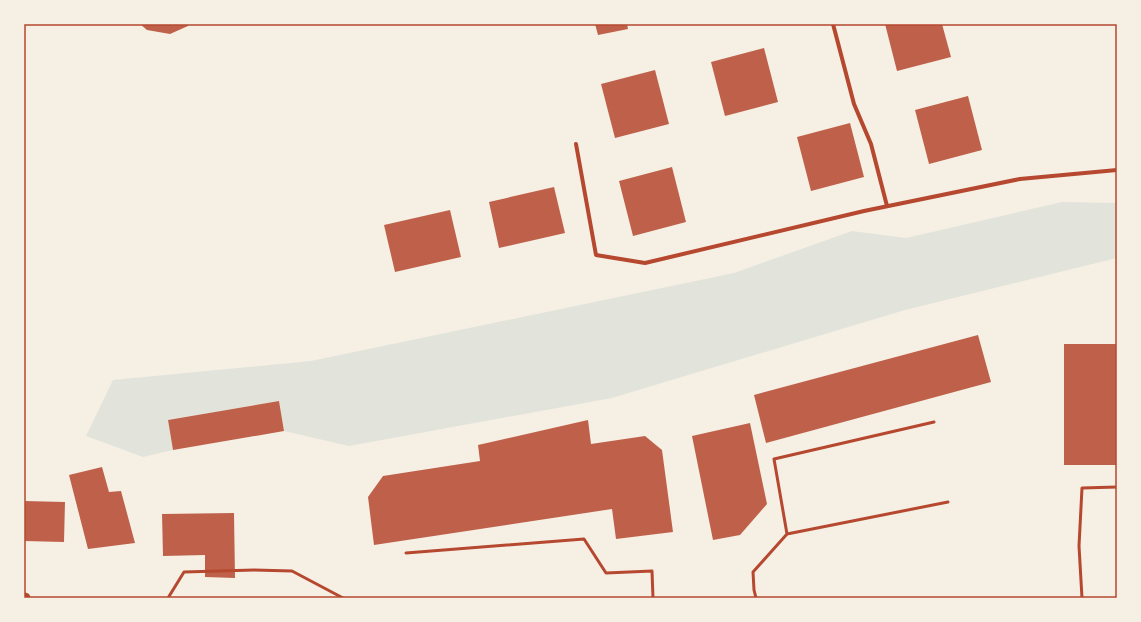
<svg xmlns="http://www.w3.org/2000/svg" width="1141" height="622" viewBox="0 0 1141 622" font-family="Karla,sans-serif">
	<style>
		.green { fill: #e2e4dc }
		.building { fill: #bf614a }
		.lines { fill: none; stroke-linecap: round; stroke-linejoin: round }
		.service { stroke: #b5482f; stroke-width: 3 }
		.minor { stroke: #b5482f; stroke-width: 4 }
		.trunk { stroke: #b5482f; stroke-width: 11 }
		.neatline { fill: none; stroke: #b5482f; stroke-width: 1.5 }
	</style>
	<rect width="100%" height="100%" fill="#f6efe4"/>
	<path class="green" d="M1062,202L1117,203V258L905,310L612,398L349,446L284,431L279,401L168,420L173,450L143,457L86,436L113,380L311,361L734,273L852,231L906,238Z"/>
	<path class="building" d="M140,24H188V26L170,34L147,30Z
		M595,24H627L628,29L598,35Z
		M885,24H942L951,57L897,71Z
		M764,48L778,102L725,116L711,62Z
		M655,70L669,124L615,138L601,84Z
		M968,96L982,150L929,164L915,110Z
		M850,123L864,177L811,191L797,137Z
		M672,167L686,222L633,236L619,181Z
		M554,187L565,233L499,248L489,202Z
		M450,210L461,257L395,272L384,225Z
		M978,335L991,382L766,443L754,395Z
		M1064,344H1117V465H1064Z
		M279,401L284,431L173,450L168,420Z
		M588,420L591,444L645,436L662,450L673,532L616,539L612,509L374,545L368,497L383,476L480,461L478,445Z
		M750,423L767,504L740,535L713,540L692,436Z
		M102,467L109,492L121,491L135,543L88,549L69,475Z
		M24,501L65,502L64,542L24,541Z
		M234,513L235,578L205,577V555L163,556L162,514Z"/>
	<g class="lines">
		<path class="service" d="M934,422L774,459L787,534L948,502
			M406,553L584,539L606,573L652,571L653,598
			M168,598L184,572L254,570L292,571L343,598
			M756,598L754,590L753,572L787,534
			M1082,598L1079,546L1082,488L1117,487"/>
		<path class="minor" d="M833,24L854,104L871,144L887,206
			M576,144L596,255L645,263L864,211L1020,179L1117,170"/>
		<path class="trunk" d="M24,598H25"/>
	</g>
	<rect width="1141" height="622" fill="none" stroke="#f6efe4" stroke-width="50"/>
	<rect x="25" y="25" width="1091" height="572" class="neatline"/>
</svg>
